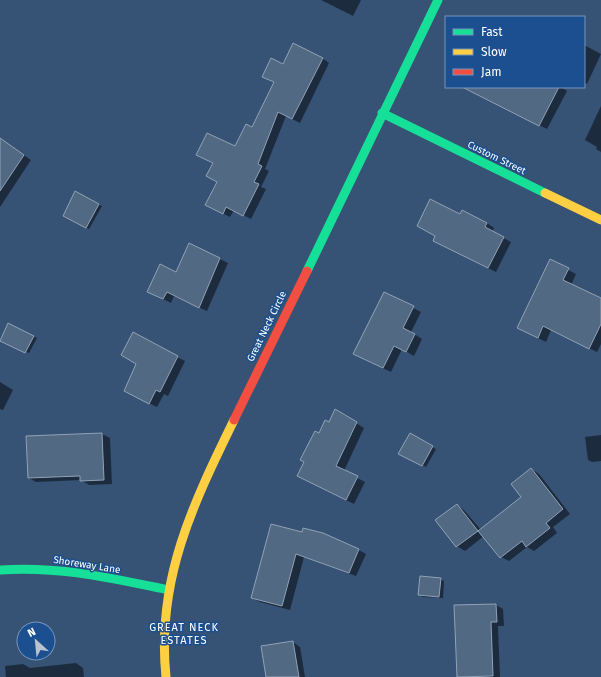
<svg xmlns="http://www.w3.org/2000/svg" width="601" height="677" viewBox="0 0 601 677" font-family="'Fira Sans',sans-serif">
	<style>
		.shadow { fill: #0007 }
		.building { fill: #526984; stroke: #92a2b6 }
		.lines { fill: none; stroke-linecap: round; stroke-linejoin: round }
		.fast { stroke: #16e098; stroke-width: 9 }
		.slow { stroke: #ffcf43; stroke-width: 9 }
		.jam { stroke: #f24e42; stroke-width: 9 }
		.labels { text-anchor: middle; stroke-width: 3; stroke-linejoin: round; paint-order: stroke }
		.street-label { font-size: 10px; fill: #fff; stroke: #1b4f8f }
		.neighbourhood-label { font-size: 11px; letter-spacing: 1px; fill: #fff; stroke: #1b4f8f }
	</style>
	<rect width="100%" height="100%" fill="#365274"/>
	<path class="shadow" d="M321,0H361L353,16Z
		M584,45L601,54L587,84L584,83Z
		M322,58L329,63L300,123L286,116L265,169L269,171L261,187L266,189L251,219L234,210L230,217L214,209L235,148L253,128L275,83L270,80L283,65Z
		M485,87H561L567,91L547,129L488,100Z
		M601,106V152L596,149L597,147L585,140Z
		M0,139L31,160L0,207Z
		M76,193L102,206L89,229L64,216Z
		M487,223L494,228L492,232L511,242L496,272L442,245Z
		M190,244L228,263L207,311L174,296L171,303L155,295L176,273Z
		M550,261L576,274L571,285L601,299V344L597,352L551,330L546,342L518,328Z
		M384,293L421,312L411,332L422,339L414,356L402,349L391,372L362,358Z
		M9,324L37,338L29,353L1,340Z
		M177,357L185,361L168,396L164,394L157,407L132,395L138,363Z
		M0,382L13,390L3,410L0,409Z
		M343,415L364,428L344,471L365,482L354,504L306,480L319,434L329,423Z
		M102,434L110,438L112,484L89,485L81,480L36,482L29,478L27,437Z
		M410,434L436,449L426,467L400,453Z
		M601,435V461L592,462L588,460L585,437Z
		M531,469L539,474L570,514L553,527L557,533L534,551L527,547L509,561L501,557L484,536L465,551L457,546L437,520L457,505L464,510L481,530L523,497Z
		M272,525L359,550L366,554L356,576L304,557L290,610L260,602L252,598Z
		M440,579L444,581L443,598L423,597L419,595Z
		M496,605L503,609L504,626H498L500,677H458Z
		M293,642L300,647L305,677H267Z
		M76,663L83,668L84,677H6L5,666L23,664L30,668Z"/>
	<path class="building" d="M293,43L323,58L292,119L278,112L258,164L262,166L254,182L259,184L243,216L226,207L223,214L205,205L217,182L206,176L213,163L196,155L207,133L235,146L246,124L252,127L274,82L262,77L271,58L283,64Z
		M462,87H559L539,126Z
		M0,138L24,155L0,191Z
		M75,191L99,204L86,228L63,216Z
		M430,199L460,214L462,210L487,223L485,227L504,237L488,268L433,241L435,236L417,226Z
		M189,243L220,258L199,308L167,292L163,299L147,292L160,264L176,272Z
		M550,259L569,268L563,280L601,298V324L589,349L543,326L538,338L517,328Z
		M384,292L414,306L403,328L415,334L406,352L394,346L383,368L353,354Z
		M8,323L34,336L25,353L0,341Z
		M133,332L178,356L160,392L156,390L149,404L124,391L136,364L121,355Z
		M335,409L357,422L336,466L358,476L346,500L297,476L304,462L300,460L315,431L319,433L325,420L329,422Z
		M102,433L104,480L80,481V476L28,478L26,436Z
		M410,433L433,446L422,466L398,454Z
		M531,468L563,509L546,523L550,528L526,547L522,541L500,558L478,531L521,497L511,484Z
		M457,504L478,531L456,547L435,520Z
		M271,524L302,532L303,528L323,533L359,549L349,573L296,554L282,606L251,598Z
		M420,576L441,578L439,597L418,595Z
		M496,604L497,622H491L493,676L457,677L454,605Z
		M293,641L299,677H266L261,646Z"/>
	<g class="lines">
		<path class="fast" d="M382,113L545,193
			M307,271L438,0
			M0,570C61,566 110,578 169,590"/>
		<path class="slow" d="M545,193L601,220
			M166,677C156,580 193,504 234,420"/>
		<path class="jam" d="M234,420L307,271"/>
	</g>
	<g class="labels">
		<g class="street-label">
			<text transform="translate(497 157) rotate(26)" y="4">Custom Street</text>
			<text transform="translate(266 326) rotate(-64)" y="4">Great Neck Circle</text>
			<text transform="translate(87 564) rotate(9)" y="4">Shoreway Lane</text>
		</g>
		<g class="neighbourhood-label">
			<text x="184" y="631">GREAT NECK<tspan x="184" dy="13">ESTATES</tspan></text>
		</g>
	</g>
	<rect x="445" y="16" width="140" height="72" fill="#1b4f8f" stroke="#7695bc"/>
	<rect x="453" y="29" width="20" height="6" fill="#16e098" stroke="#7695bc"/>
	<text x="481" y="36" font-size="12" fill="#ffffff">Fast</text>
	<rect x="453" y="49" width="20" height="6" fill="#ffcf43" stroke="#7695bc"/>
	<text x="481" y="56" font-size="12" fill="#ffffff">Slow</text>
	<rect x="453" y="69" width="20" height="6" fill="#f24e42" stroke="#7695bc"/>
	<text x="481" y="76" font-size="12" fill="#ffffff">Jam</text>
	<g transform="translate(36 641) rotate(333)"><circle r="19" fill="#1b4f8f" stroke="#7695bc"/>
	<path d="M0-3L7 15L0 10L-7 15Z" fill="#b9c2ce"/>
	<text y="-6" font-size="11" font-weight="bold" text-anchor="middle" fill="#ffffff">N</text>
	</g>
</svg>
